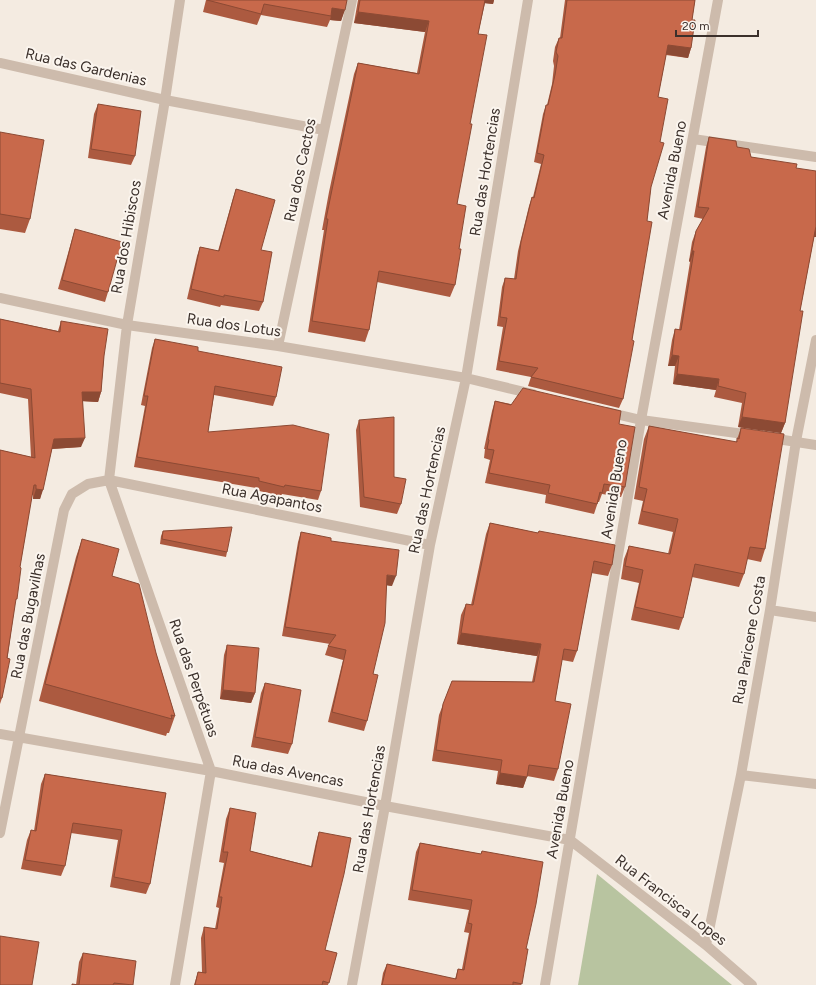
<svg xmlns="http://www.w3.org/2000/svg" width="816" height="985" viewBox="0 0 816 985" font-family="Figtree,sans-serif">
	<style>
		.green { fill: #b8c4a0 }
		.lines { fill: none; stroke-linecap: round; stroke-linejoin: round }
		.street { stroke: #cdbbac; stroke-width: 10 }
		.wall { fill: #ac5a40 }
		.shaded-wall { fill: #8c4a34 }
		.building { fill: #c8694b; stroke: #8c4a34 }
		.labels { text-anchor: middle; stroke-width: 4; stroke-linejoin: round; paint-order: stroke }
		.street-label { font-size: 15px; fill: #3b302b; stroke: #fbf5ee }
	</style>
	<rect width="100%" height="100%" fill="#f4ebe1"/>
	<path class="green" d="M597,874L732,985H578Z"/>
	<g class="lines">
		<path class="street" d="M0,63L165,100L324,130
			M693,139L816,157
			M0,298L127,325L278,346L466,378L533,394
			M278,346L352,0
			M607,412L641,420L751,435
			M771,438L816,445
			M770,610L816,617
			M0,734L211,771L385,806L570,840L706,945L752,985
			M741,775L816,784
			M0,833L64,510L72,494L88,484L109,480L430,545
			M706,945L741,775L770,610L796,441L816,340
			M175,985L211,771L109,480L127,325L165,100L180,0
			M352,985L385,806L430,545L466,378L528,0
			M545,985L641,420L718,0"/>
	</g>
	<path class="wall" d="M206,0H347L341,21L330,20L327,27L261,15L257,25L203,12Z
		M358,0H494L493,4L485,3L478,34L470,124L457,204L459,249L455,285L450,297L377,282L369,330L365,342L308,332L324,230H322L329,192L354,74L358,63L417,73L425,32L354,23Z
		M565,0H695L692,20L691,48L688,58L666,55L658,97L651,187L632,340L623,399L619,408L528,386L531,377L496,370L503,327L497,326L502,287L505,278L514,279L518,251L529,206L532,197H533L541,164L534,162L543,114L546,105H547L552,84L554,66L553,61L555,47L559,38H560Z
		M98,104L135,156L131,165L88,158L94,114Z
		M0,132L30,219L25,233L0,229Z
		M709,137L737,147L751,157L796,168L816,237H814L800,311L785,423L781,433L738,427L742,403L714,397L716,390L673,384L675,366H668L672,340L675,329L679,330L690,262L689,261L692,242L696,231L703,219L694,217L706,147Z
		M236,189L261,250L263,302L259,311L221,305L220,307L187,299L197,256L200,247L218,251L233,198Z
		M75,229L108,292L105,302L58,289L72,239Z
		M0,319L58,331L61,321L104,356L101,392L98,402L83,401L81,447L52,449L40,499H33V495H32L20,567L2,698L0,704V450L31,457L28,399L0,393Z
		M155,339L198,351L276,397L273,406L214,395L208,432L321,491L318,500L282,494L281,496L255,490L256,488L134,467L145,406L141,405L152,348Z
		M495,401L619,424L625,487L621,497L602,494L599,502H598L594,514L545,503L546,495L485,483L490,460L484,458L485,449H484L492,411Z
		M359,420L394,477L401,504L397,514L360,507L356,430Z
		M649,426L736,442L741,428L765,549L761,562L747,559L744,574L739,587L692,577L683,618L679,630L631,620L639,583L621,579L624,559L629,546L668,554L673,532L638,524L643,501L634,499L644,439Z
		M490,523L538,533L539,531L612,565L608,576L591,573L577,651L573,662L562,660L555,701L558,769L554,781L527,776L523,788L496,784L498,771L432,761L439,715L452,681L532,682L537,656L457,644L461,615L466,604L471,605L486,534Z
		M163,531L227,552L226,557L160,544L161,536Z
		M301,532L331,541L392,586L387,585L373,674L367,721L364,731L328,722L343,660L325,655L328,646L330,644L282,636L298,542Z
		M82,539L112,576L156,653L175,716L169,733H167L166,736L39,701L76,557Z
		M227,645L255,693L251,703L220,699L224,655Z
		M265,683L292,744L288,754L251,747L261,693Z
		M45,774L166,793L150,884L146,894L110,887L118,840L71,833L65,866L61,876L21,869L27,840L31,830L34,831L41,784Z
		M230,808L250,851L311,866L316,842L319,832L325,950L337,953L328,985H194L198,972H202L201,938L204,927L215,929L219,908L216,907L224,863L219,862L226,819Z
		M420,843L481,854L482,851L526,949L521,985H381L383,973L387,964L455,979L458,969H462L469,933L464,932L469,910L408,900L416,852Z
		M83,953L133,985H72H76L79,962Z"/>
	<path class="shaded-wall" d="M484,0H494L493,4L483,3Z
		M332,8L345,10L341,21L330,20L331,16Z
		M358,12L429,21L425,32L354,23Z
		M668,45L691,48L688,58L665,54Z
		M816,226V237H812Z
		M692,251H694L690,262L689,261Z
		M672,355L679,356L675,366H668Z
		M677,374L719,379L716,390L673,384Z
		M82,392H101L98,402L79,401Z
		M742,417L785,423L781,433L738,427Z
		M85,438L81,447L51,449L54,439Z
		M36,489L43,490L40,499H33Z
		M387,575L396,576L392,586L384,585Z
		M461,633L541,644L537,656L457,644Z
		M223,690L255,693L251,703L220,699Z
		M500,773L527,777L523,788L496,784Z"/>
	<path class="building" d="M207,0H347L345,10L332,8L331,16L264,4L261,14Z
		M360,0H485L478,34L487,35L470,124H472L457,204L466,206L459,249H461L455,285L379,271L369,330L312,321L328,219H326L358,63L419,74L429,21L358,12Z
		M567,0H695L692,20H695L691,48L668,45L658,97L668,99L660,142L664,143L651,187L647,221L652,222L632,340L634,341L623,399L531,377L538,368L499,361L507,318L500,317L505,278L516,279L521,242L532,197L534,198L544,155L537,153L546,105H548L555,75L558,56L556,52L559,38H562Z
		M98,104L141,111L135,156L91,149Z
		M0,132L44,140L30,219L0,214Z
		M709,137L736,141L737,147L749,149L751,157L797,164L796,168L816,171V226L800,311H803L785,423L742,417L746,393L718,386L719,379L677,374L679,356L672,355L675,329L681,330L694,251H692L696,231L709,208L698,207Z
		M236,189L275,200L261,250L272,252L263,302L224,295V297L191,289L200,247L219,251Z
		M75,229L122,242L108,292L62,280Z
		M0,319L60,332L61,321L108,329L104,356L101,392H82L85,438L54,439L43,490L36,489V485H34L20,567L21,568L17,599H16L7,658L10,659L2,698H0V450L35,458L31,389L0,383Z
		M155,339L198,347V351L282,367L276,397L215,386L208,432L293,425L329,434L321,491L285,485L284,487L259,481V478L137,457L148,396H144Z
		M523,388L621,411L619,424L635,427L625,487L604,484L602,493L600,492L597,504L548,493L550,485L489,473L494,450L487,449L489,440L488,439L495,401L511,405Z
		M394,417V477L406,479L401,504L364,497L359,420Z
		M649,426L737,442V438L739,439L741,428L784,434L765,549L750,547L744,574L695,564L683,618L635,607L643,570L625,566L629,546L670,554L678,519L642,511L647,489L639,487Z
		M490,523L538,533L539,531L615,545L612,565L594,561L577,651L564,649L555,701L571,704L558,769L529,765L527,777L500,773L502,760L436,750L443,704L452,681L534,682L541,644L461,633L466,604L473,605Z
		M232,527L227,552L162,539L163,531Z
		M301,532L331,538V541L399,550L396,576L387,575L385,623L373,674L378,675L367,721L332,712L346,650L328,646L336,635L285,627Z
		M82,539L119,549L112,576L139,584L156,653L175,716L171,715L172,719L45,684Z
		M227,645L259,648L255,693L223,690Z
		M265,683L301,690L292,744L255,737Z
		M45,774L166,793L150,884L114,877L122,830L73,823L65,866L25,860L31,830L36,831Z
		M230,808L256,813L250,851L312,867L319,832L351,838L344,874L325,950L337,953L329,983L323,981L322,985H195L198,972L206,973L204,927L217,929L222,897H219L228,852H223Z
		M420,843L481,854L482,851L543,862L536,904L526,949H528L522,984L513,982V985H382L387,964L456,979L458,969L464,970L472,924L468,923L472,900L412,890Z
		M0,936L39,942L32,985H0Z
		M83,953L136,961L133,985L114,983L113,985H72V984L79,985Z"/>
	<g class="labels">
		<g class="street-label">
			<text transform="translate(86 67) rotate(13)" y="5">Rua das Gardenias</text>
			<text transform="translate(300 170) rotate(-78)" y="5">Rua dos Cactos</text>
			<text transform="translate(672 170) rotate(-79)" y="5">Avenida Bueno</text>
			<text transform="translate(485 172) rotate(-81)" y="5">Rua das Hortencias</text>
			<text transform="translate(126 237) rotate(-80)" y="5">Rua dos Hibiscos</text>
			<text transform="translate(234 325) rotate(8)" y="5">Rua dos Lotus</text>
			<text transform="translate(614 489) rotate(-81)" y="5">Avenida Bueno</text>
			<text transform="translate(427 490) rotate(-78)" y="5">Rua das Hortencias</text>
			<text transform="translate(272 498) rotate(11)" y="5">Rua Agapantos</text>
			<text transform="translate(28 616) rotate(-79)" y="5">Rua das Bugavilhas</text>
			<text transform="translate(749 640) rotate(-80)" y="5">Rua Paricene Costa</text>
			<text transform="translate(194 678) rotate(71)" y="5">Rua das Perpétuas</text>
			<text transform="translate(288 771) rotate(11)" y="5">Rua das Avencas</text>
			<text transform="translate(369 809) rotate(-80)" y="5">Rua das Hortencias</text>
			<text transform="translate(560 809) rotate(-80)" y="5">Avenida Bueno</text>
			<text transform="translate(671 900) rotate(38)" y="5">Rua Francisca Lopes</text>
		</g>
	</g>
	<path d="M676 30v6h82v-6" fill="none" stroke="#3b302b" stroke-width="2"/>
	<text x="682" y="30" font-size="12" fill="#3b302b" stroke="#fbf5ee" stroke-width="3" paint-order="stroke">20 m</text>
</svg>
